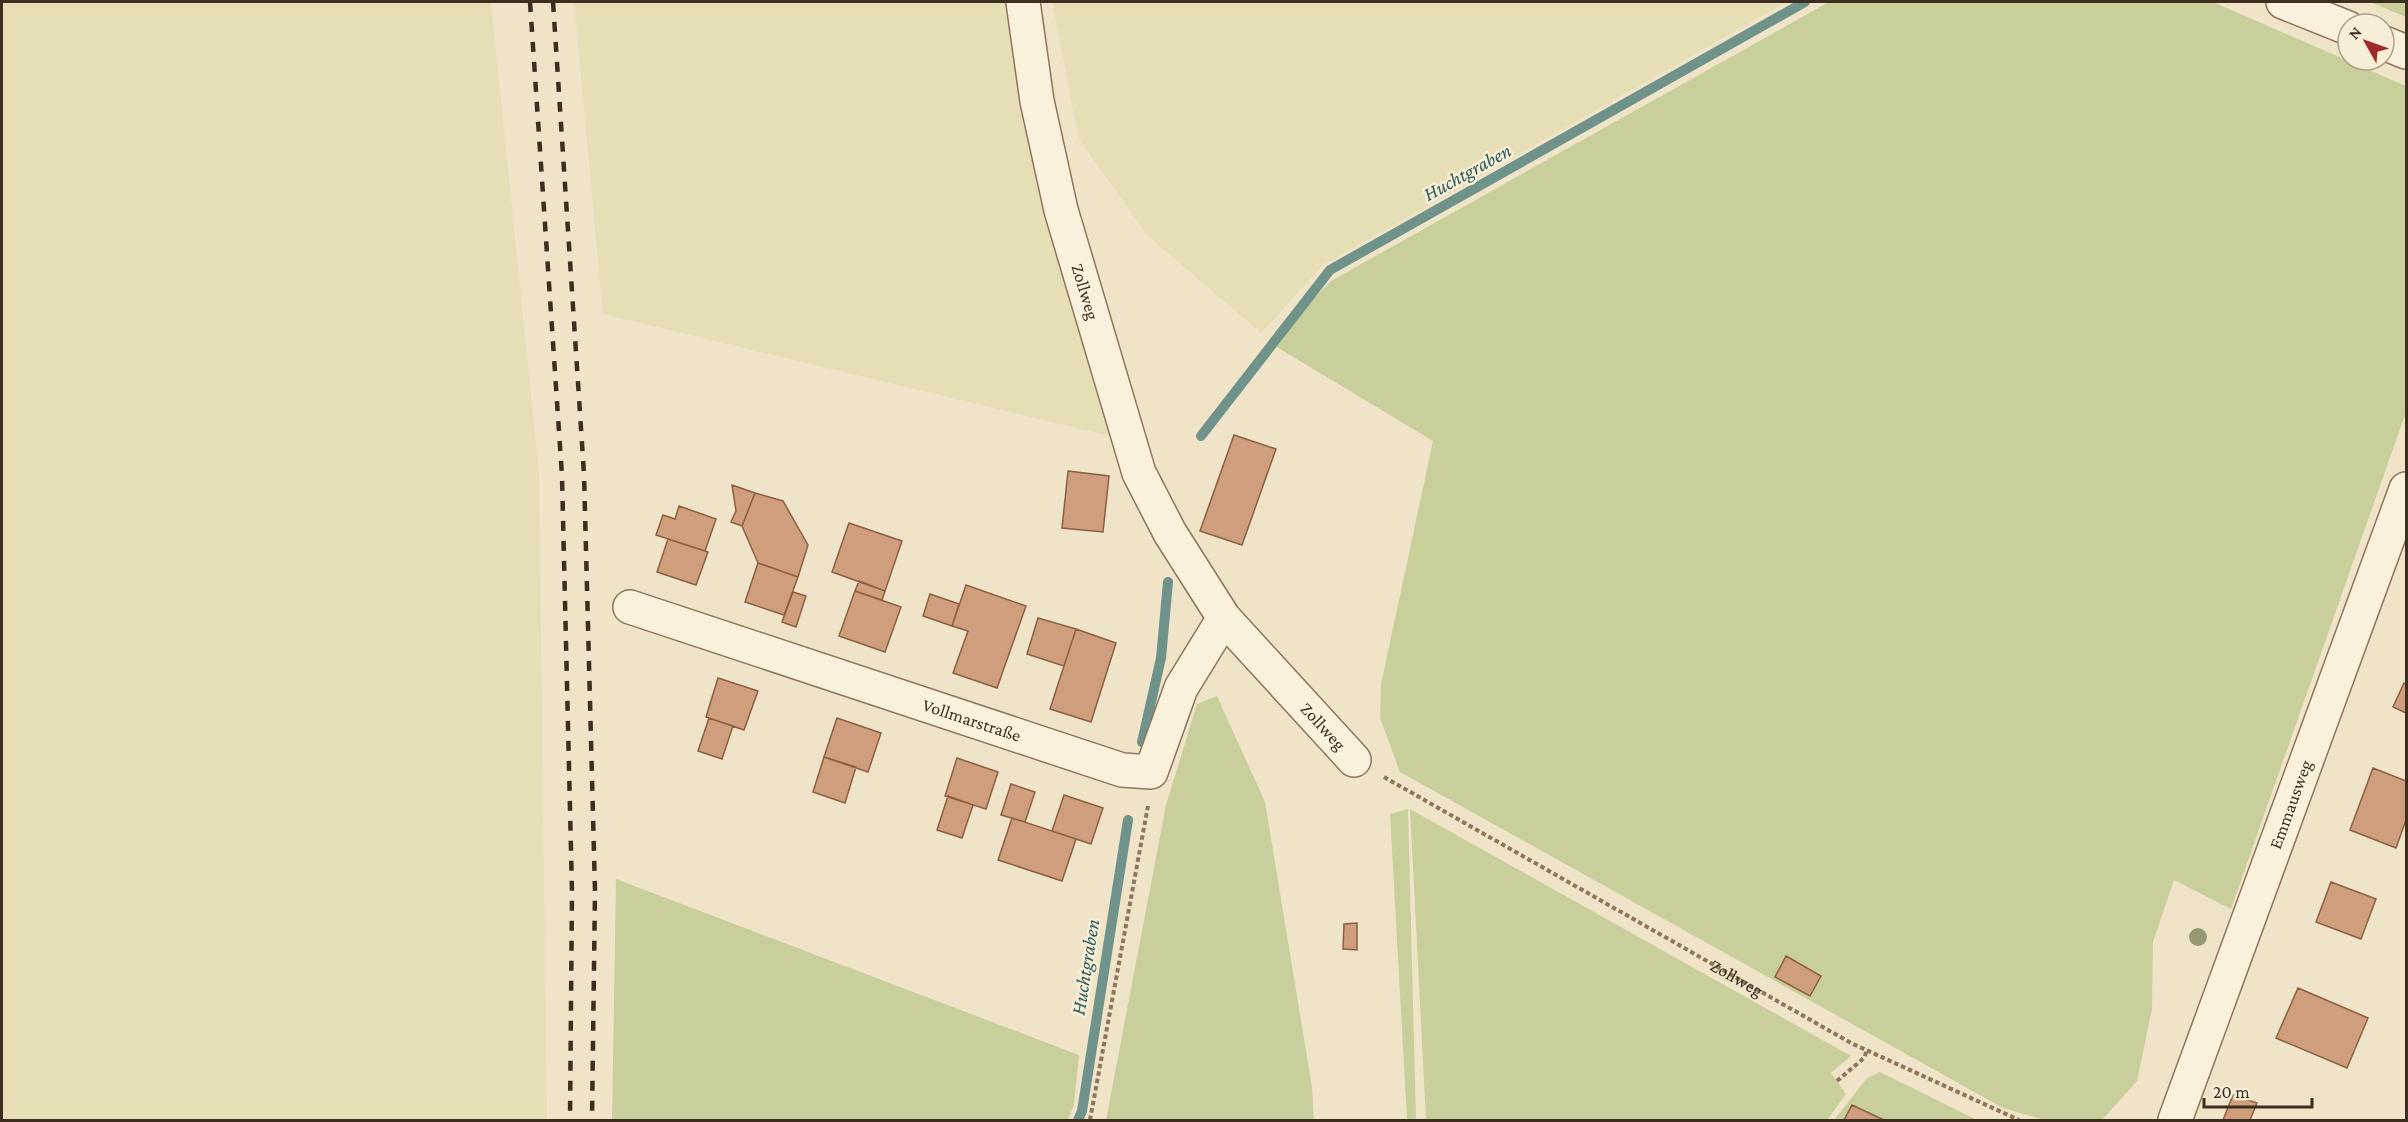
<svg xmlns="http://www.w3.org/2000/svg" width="2408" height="1122" viewBox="0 0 2408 1122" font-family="'Crimson Pro',serif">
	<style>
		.farmland { fill: #e6deb5 }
		.green { fill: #c9cf9b }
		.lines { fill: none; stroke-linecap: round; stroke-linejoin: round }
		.stream { stroke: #6f938a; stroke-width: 10 }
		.building { fill: #cf9f7d; stroke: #8d5f41; stroke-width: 1.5 }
		.street-casing { stroke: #8d765c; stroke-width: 36 }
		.path { stroke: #8d765c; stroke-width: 4; stroke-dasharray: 4.5 3; stroke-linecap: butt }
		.street { stroke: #faf1dc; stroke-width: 33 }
		.rail { stroke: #3d2e20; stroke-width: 4.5; stroke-dasharray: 10 10; stroke-linecap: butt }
		.tree { fill: #96986f }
		.labels { text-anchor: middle; stroke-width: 5; stroke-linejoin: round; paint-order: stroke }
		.street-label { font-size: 18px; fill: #3d2e20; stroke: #f7eed8 }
		.water-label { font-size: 20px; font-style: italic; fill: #2f5d5a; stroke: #f7eed8 }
	</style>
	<rect width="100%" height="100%" fill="#f0e4c8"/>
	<path class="farmland" d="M2,2H491L539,473L547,1120H2Z
		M574,2H1010L1114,437L603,314Z
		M1052,2H1787L1323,265L1261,333L1149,237L1079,140Z"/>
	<path class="green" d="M1829,2H2213L2406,86V412L2231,909L2174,880L2153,942L2152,1009L2137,1081L2102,1120H2044L2003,1108L1400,772L1380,718L1381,684L1433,441L1270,343L1331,281Z
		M2370,2H2406V17Z
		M1217,696L1265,802L1312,1087L1314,1120H1106L1166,805L1197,704Z
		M1408,809L1416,1120H1407L1390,814Z
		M1410,809L1851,1056L1831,1073L1846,1094L1827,1120H1426Z
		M616,879L1079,1055L1074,1105L1068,1120H612Z
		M1880,1072L1977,1120H1834L1867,1078Z"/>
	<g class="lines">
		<path class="stream" d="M1201,436L1330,270L1805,2
			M1142,742L1161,658L1168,582
			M1078,1120L1082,1111L1128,820"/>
	</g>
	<path class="building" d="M1234,435L1276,449L1242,545L1200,531Z
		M1068,471L1109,476L1103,532L1062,528Z
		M732,485L755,493L742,526L731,522L736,511Z
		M755,493L783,501L808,545L798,577L758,563L742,526Z
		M679,506L716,519L705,551L656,535L663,515L675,519Z
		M849,523L902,541L885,591L832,572Z
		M668,539L708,552L696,585L657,572Z
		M758,563L798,577L784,615L745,602Z
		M859,581L885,591L882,600L855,591Z
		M966,585L1026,606L997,688L953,673L968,631L952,626Z
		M855,591L901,607L885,652L839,636Z
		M793,592L806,596L796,627L782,622Z
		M930,594L959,604L952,626L923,616Z
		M1038,618L1076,629L1064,666L1027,654Z
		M1076,629L1116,643L1091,722L1050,709Z
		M718,678L758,691L744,730L706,717Z
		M2404,683L2406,684V713L2393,707Z
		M709,718L733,726L722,759L698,751Z
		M837,718L881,733L868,772L824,757Z
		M824,757L856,767L845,803L813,792Z
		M957,758L998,772L986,809L945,796Z
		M2373,768L2406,781V820L2396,848L2350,830Z
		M1011,784L1035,792L1025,822L1001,815Z
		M1064,795L1103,808L1091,844L1052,831Z
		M948,796L973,805L962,838L937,830Z
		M1012,818L1076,839L1062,881L998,860Z
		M2331,882L2376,899L2361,939L2316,922Z
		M1357,923V950L1343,949L1344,924Z
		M1786,956L1821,976L1810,996L1775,977Z
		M2298,988L2368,1018L2347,1068L2276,1038Z
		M2233,1095L2257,1103L2250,1120H2223Z
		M1852,1105L1884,1120H1844Z"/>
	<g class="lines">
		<defs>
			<g id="street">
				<path id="s2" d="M1023,2L1037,101L1061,210L1139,473L1170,533L1224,618L1354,760"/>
				<path d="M2283,2L2348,28"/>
				<path d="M2384,43L2406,52"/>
				<path id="s3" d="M630,607L1122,770L1151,772L1181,688L1224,618"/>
				<path id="s4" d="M2175,1120L2406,489"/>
			</g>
		</defs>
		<use href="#street" class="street-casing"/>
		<g class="path">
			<path id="s1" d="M1384,777L1851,1043L2019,1120"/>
			<path d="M1837,1081L1864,1058L1867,1050"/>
			<path d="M1090,1120L1148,806"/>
		</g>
		<use href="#street" class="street"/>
		<path class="rail" d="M530,2L562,476L572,892L570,1120
			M553,2L584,474L595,891L592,1120"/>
	</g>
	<circle class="tree" cx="2198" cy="937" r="9"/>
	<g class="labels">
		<g class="street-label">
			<text dy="6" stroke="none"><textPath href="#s2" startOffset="297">Zollweg</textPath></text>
			<text dy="6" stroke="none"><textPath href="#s3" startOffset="360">Vollmarstraße</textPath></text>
			<text dy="6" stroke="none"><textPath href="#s2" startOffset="801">Zollweg</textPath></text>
			<text dy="6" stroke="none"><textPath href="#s4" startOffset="336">Emmausweg</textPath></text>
			<text dy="6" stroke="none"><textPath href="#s1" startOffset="406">Zollweg</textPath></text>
		</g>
		<g class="water-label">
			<text transform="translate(1467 172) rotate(-29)" y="7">Huchtgraben</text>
			<text transform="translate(1085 967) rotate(-81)" y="7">Huchtgraben</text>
		</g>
	</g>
	<rect width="2408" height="1122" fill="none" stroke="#3d2e20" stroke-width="6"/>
	<g transform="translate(2366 42) rotate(310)"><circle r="28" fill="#f7eed8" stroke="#ada18e" stroke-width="1.5"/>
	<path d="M0-4.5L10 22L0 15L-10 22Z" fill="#9e2a2b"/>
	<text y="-9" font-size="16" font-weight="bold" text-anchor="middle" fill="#3d2e20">N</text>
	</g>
	<path d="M2204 1098v9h108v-9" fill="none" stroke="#3d2e20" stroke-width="3"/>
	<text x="2213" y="1098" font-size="18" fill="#3d2e20" stroke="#f7eed8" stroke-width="4.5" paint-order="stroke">20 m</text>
</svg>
